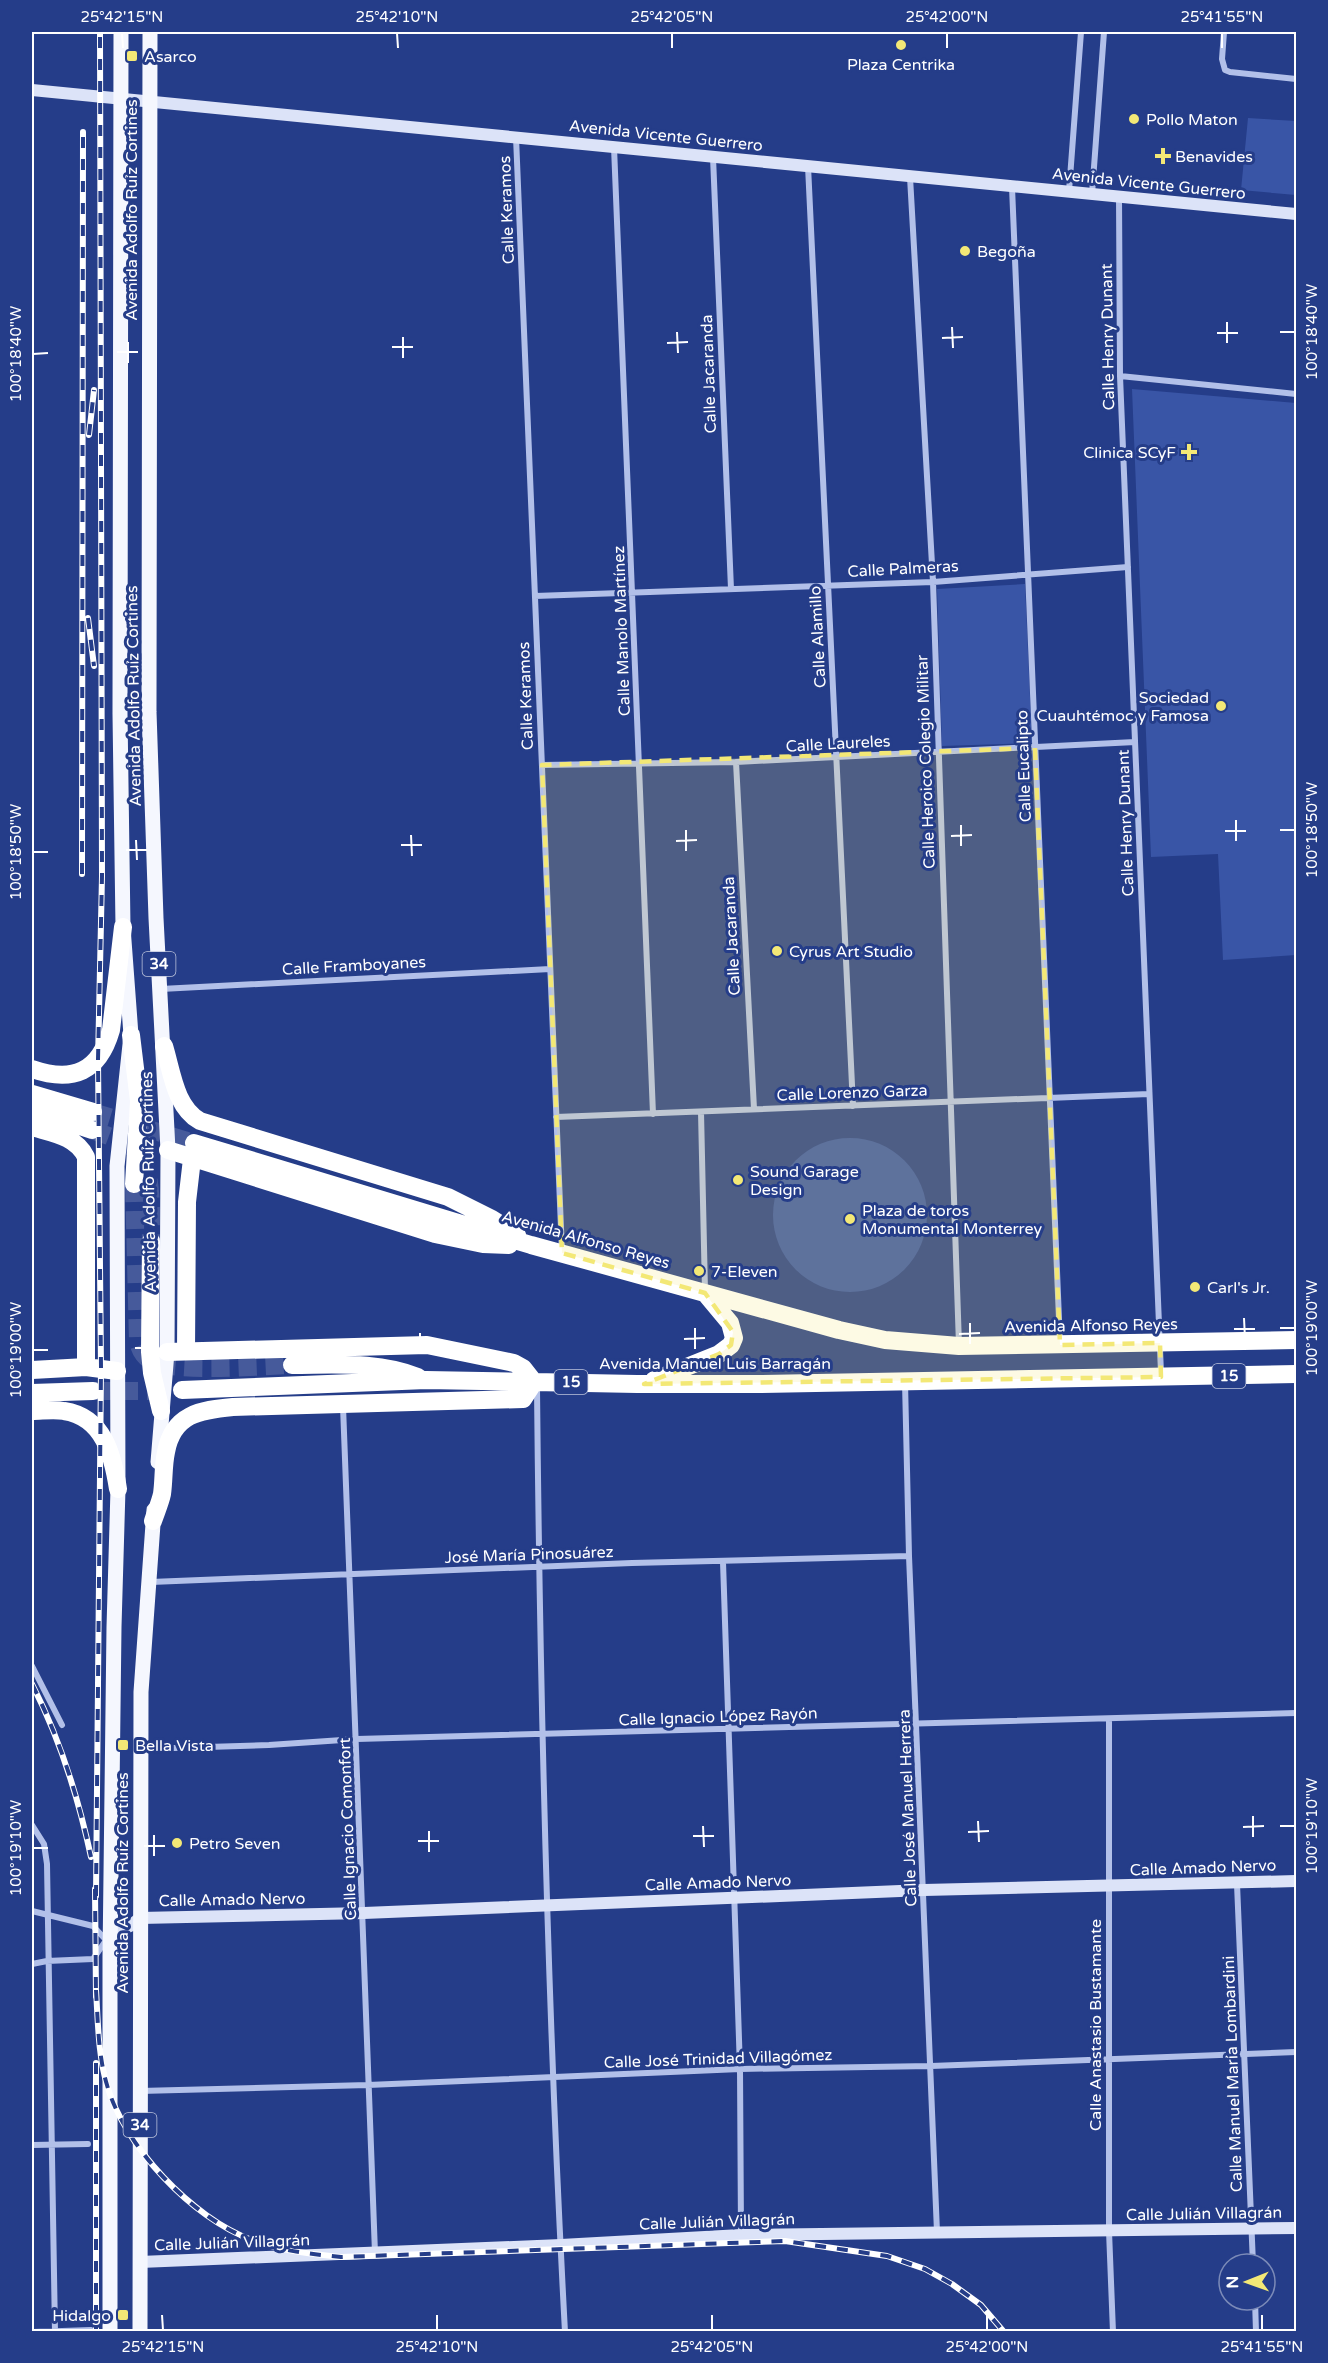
<svg xmlns="http://www.w3.org/2000/svg" width="1328" height="2363" viewBox="0 0 1328 2363" font-family="'Varela Round',sans-serif">
	<style>
		.green { fill: #3955a6 }
		.lines { fill: none; stroke-linecap: round; stroke-linejoin: round }
		.highway-tunnel { stroke: #465a9b; stroke-width: 18; stroke-dasharray: 18 9; stroke-linecap: butt }
		.street { stroke: #b2c0e9; stroke-width: 6 }
		.secondary { stroke: #dce3f8; stroke-width: 12 }
		.primary { stroke: #f5f7fe; stroke-width: 15 }
		.highway { stroke: #fff; stroke-width: 18 }
		.rail-casing { stroke: #fff; stroke-width: 6 }
		.rail { stroke: #253d89; stroke-width: 4; stroke-dasharray: 11; stroke-linecap: butt }
		.marked { fill: #f3e876; fill-opacity: 0.2; stroke: #f3e876; stroke-width: 4.5; stroke-dasharray: 12 8; stroke-linejoin: round }
		.ticks { fill: none; stroke: #fff; stroke-width: 2 }
		.poi-dot { fill: #f3e876; stroke: #253d89; stroke-width: 2 }
		.labels { text-anchor: middle; stroke-width: 6; stroke-linejoin: round; paint-order: stroke }
		.shield { fill: #253d89; stroke: #bec5dc; stroke-width: 1.5 }
		.shield-label { font-size: 15px; font-weight: bold; fill: #fff }
		.poi-label { font-size: 16px; fill: #fff; stroke: #253d89; text-anchor: start }
		.street-label { font-size: 16px; fill: #fff; stroke: #253d89 }
		.neatline { fill: none; stroke: #fff; stroke-width: 2 }
		.ticks-label { font-size: 15px; text-anchor: middle; fill: #fff }
	</style>
	<rect width="100%" height="100%" fill="#253d89"/>
	<path class="green" d="M1248,118L1296,121V195L1241,190Z
		M1132,389L1296,403V955L1223,960L1218,854L1151,857Z
		M1025,584L1032,743L942,746L937,589Z
		M773 1215a77 77 0 1 1 154 0a77 77 0 1 1-154 0Z"/>
	<g class="lines">
		<path class="highway-tunnel" d="M93,1112L194,1143
			M92,1130C105,1135 120,1139 131,1147C156,1167 150,1212 151,1241
			M134,1184L138,1342C140,1350 144,1357 151,1361C172,1373 264,1366 292,1365
			M93,1391H169"/>
		<path class="street" d="M1224,32L1222,59L1225,70L1230,72L1296,79
			M516,137L562,1252
			M614,147L653,1114
			M713,157L731,589
			M808,166L853,1106
			M910,177L933,582L959,1345
			M1012,187L1060,1343
			M1069,191L1081,32
			M1092,194L1104,32
			M1119,196L1120,376L1161,1373
			M1120,376L1296,394
			M535,596L933,582L1128,567
			M736,762L754,1109
			M542,765L736,762L1135,742
			M161,989L550,969
			M701,1112L705,1291
			M556,1117L1149,1094
			M905,1382L909,1556L937,2232
			M537,1388C540,1702 548,2017 565,2332
			M343,1406L375,2253
			M723,1562L740,2069L741,2234
			M151,1582L632,1563L909,1556
			M32,1666L62,1725
			M1109,1719V2231L1113,2332
			M142,1749L269,1745L357,1739L1296,1713
			M32,1825L44,1844L47,1864L55,2332
			M1237,1884L1253,2264
			M32,1911L93,1926L106,1940
			M32,1964L47,1961L93,1959L107,1939
			M140,2091L368,2085L740,2069L931,2066L1296,2052
			M32,2145L88,2144
			M1255,2300L1256,2332
			M33,2332L91,2330"/>
		<path class="secondary" d="M32,90L1296,214
			M111,1936L130,1926L140,1918L364,1913L924,1890L1296,1881
			M140,2262L561,2245L741,2235L1296,2228"/>
		<path class="primary" d="M150,32L149,712L156,918L168,1150L167,1352L158,1462
			M110,2332V1957L114,1627L118,1489L117,1166L131,1035L123,927L120,714L121,32
			M140,2332L141,1692L154,1510"/>
		<path class="highway" d="M131,1035L139,1101L134,1184
			M164,1046C172,1072 175,1107 200,1121L448,1197L492,1219L517,1235
			M32,1069C73,1083 99,1072 111,1030L123,927
			M32,1094L93,1112
			M32,1110L92,1130
			M32,1127C52,1133 76,1136 86,1157V1367
			M194,1143L531,1245L839,1330L885,1340L959,1346L1296,1340
			M168,1150L435,1234L483,1244L509,1245
			M151,1241L150,1352L152,1373L161,1411
			M186,1351L187,1202L192,1159
			M292,1365C335,1365 378,1361 418,1377
			M32,1370L86,1367L117,1371
			M654,1380L719,1354L731,1345L734,1338L730,1323L705,1293
			M182,1390L426,1380L637,1384H758L1296,1374
			M32,1393L93,1391
			M32,1411C42,1411 54,1409 64,1411C104,1417 113,1456 118,1489
			M153,1521C156,1512 160,1503 162,1494C164,1480 163,1466 166,1452C173,1414 200,1410 233,1407L523,1399L534,1382L523,1368L514,1363L427,1345L167,1352"/>
		<defs>
			<path id="rail" d="M89,435L94,390
				M88,618L94,666
				M82,874L83,132
				M32,1684C60,1739 78,1796 91,1857
				M95,1889L96,1997
				M96,1896L101,1368L98,1060L102,876L100,32
				M96,1990C98,2022 98,2055 107,2085C124,2146 192,2218 252,2240C280,2251 311,2254 341,2257L785,2241L887,2256L925,2269L952,2284L981,2305L1004,2332
				M96,2063V2332"/>
		</defs>
		<use href="#rail" class="rail-casing"/>
		<use href="#rail" class="rail"/>
	</g>
	<path class="marked" d="M1035,748L1060,1345L1160,1343L1161,1377L644,1384L719,1354L731,1345L733,1332L705,1293L562,1253L542,765Z"/>
	<path class="ticks" d="M122,33L123,48M397,33L398,48M672,33V48M947,33V48M1222,33V48M1227,322V343M952,327L953,348M677,332L678,353M1280,332H1295M1217,333H1238M403,337V358M942,338L963,337M128,342V363M667,343L688,342M392,347H413M117,352H138M33,354L48,353M1236,820V841M961,825V846M686,830V851M1280,830H1295M1225,831H1246M411,835L412,856M951,836L972,835M136,840L137,860M676,841L697,840M401,845H422M126,850H147M33,852H48M1244,1318L1245,1339M970,1323V1344M695,1328V1349M1280,1328H1295M1234,1329H1255M420,1333V1354M959,1334L980,1333M145,1337L146,1358M684,1339L705,1338M410,1343H431M135,1348H156M33,1350H48M1253,1816V1837M978,1821L979,1842M703,1826L704,1847M1280,1826H1295M1243,1827L1264,1826M429,1831V1852M968,1832L989,1831M154,1835V1856M693,1836H714M418,1841H439M144,1846H165M33,1848H48M162,2315L163,2330M437,2315V2330M712,2315V2330M987,2315V2330M1262,2315V2330"/>
	<g class="poi-dot">
		<circle cx="901" cy="45" r="6"/>
		<rect x="126" y="50" width="12" height="12" rx="3"/>
		<circle cx="1134" cy="119" r="6"/>
		<path d="M1160 147h6v6h6v6h-6v6h-6v-6h-6v-6h6z"/>
		<circle cx="965" cy="251" r="6"/>
		<path d="M1186 443h6v6h6v6h-6v6h-6v-6h-6v-6h6z"/>
		<circle cx="1221" cy="706" r="6"/>
		<circle cx="777" cy="951" r="6"/>
		<circle cx="738" cy="1180" r="6"/>
		<circle cx="850" cy="1219" r="6"/>
		<circle cx="699" cy="1271" r="6"/>
		<circle cx="1195" cy="1287" r="6"/>
		<rect x="117" y="1739" width="12" height="12" rx="3"/>
		<circle cx="177" cy="1843" r="6"/>
		<rect x="117" y="2309" width="12" height="12" rx="3"/>
	</g>
	<g class="labels">
		<g class="shield">
			<rect x="142.5" y="952" width="33" height="24" rx="4.5"/>
			<rect x="1212.5" y="1364" width="33" height="24" rx="4.5"/>
			<rect x="554.5" y="1370" width="33" height="24" rx="4.5"/>
			<rect x="123.5" y="2113" width="33" height="24" rx="4.5"/>
		</g>
		<g class="shield-label">
			<text x="159" y="969">34</text>
			<text x="1229" y="1381">15</text>
			<text x="571" y="1387">15</text>
			<text x="140" y="2130">34</text>
		</g>
		<g class="poi-label">
			<text x="144" y="62">Asarco</text>
			<text x="901" y="70" text-anchor="middle">Plaza Centrika</text>
			<text x="1146" y="125">Pollo Maton</text>
			<text x="1175" y="162">Benavides</text>
			<text x="977" y="257">Begoña</text>
			<text x="1176" y="458" text-anchor="end">Clinica SCyF</text>
			<text x="1209" y="703" text-anchor="end">Sociedad<tspan x="1209" dy="18">Cuauhtémoc y Famosa</tspan></text>
			<text x="789" y="957">Cyrus Art Studio</text>
			<text x="750" y="1177">Sound Garage<tspan x="750" dy="18">Design</tspan></text>
			<text x="862" y="1216">Plaza de toros<tspan x="862" dy="18">Monumental Monterrey</tspan></text>
			<text x="711" y="1277">7-Eleven</text>
			<text x="1207" y="1293">Carl's Jr.</text>
			<text x="135" y="1751">Bella Vista</text>
			<text x="189" y="1849">Petro Seven</text>
			<text x="111" y="2321" text-anchor="end">Hidalgo</text>
		</g>
		<g class="street-label">
			<text transform="translate(666 135) rotate(6)" y="6">Avenida Vicente Guerrero</text>
			<text transform="translate(1149 183) rotate(6)" y="6">Avenida Vicente Guerrero</text>
			<text transform="translate(131 210) rotate(-90)" y="6">Avenida Adolfo Ruíz Cortines</text>
			<text transform="translate(506 210) rotate(-92)" y="6">Calle Keramos</text>
			<text transform="translate(1107 337) rotate(-91)" y="6">Calle Henry Dunant</text>
			<text transform="translate(708 374) rotate(-92)" y="6">Calle Jacaranda</text>
			<text transform="translate(903 568) rotate(-3)" y="6">Calle Palmeras</text>
			<text transform="translate(621 631) rotate(-92)" y="6">Calle Manolo Martínez</text>
			<text transform="translate(817 637) rotate(-93)" y="6">Calle Alamillo</text>
			<text transform="translate(133 696) rotate(-91)" y="6">Avenida Adolfo Ruíz Cortines</text>
			<text transform="translate(525 696) rotate(-92)" y="6">Calle Keramos</text>
			<text transform="translate(838 743) rotate(-3)" y="6">Calle Laureles</text>
			<text transform="translate(925 762) rotate(-92)" y="6">Calle Heroico Colegio Militar</text>
			<text transform="translate(1023 766) rotate(-92)" y="6">Calle Eucalipto</text>
			<text transform="translate(1125 823) rotate(-92)" y="6">Calle Henry Dunant</text>
			<text transform="translate(731 936) rotate(-93)" y="6">Calle Jacaranda</text>
			<text transform="translate(354 965) rotate(-3)" y="6">Calle Framboyanes</text>
			<text transform="translate(852 1092) rotate(-2)" y="6">Calle Lorenzo Garza</text>
			<text transform="translate(148 1182) rotate(-91)" y="6">Avenida Adolfo Ruíz Cortines</text>
			<text transform="translate(586 1239) rotate(16)" y="6">Avenida Alfonso Reyes</text>
			<text transform="translate(1091 1325) rotate(-1)" y="6">Avenida Alfonso Reyes</text>
			<text x="715" y="1369">Avenida Manuel Luis Barragán</text>
			<text transform="translate(529 1554) rotate(-2)" y="6">José María Pinosuárez</text>
			<text transform="translate(718 1716) rotate(-2)" y="6">Calle Ignacio López Rayón</text>
			<text transform="translate(907 1808) rotate(-92)" y="6">Calle José Manuel Herrera</text>
			<text transform="translate(347 1829) rotate(-92)" y="6">Calle Ignacio Comonfort</text>
			<text transform="translate(1203 1867) rotate(-2)" y="6">Calle Amado Nervo</text>
			<text transform="translate(718 1882) rotate(-2)" y="6">Calle Amado Nervo</text>
			<text transform="translate(122 1883) rotate(-90)" y="6">Avenida Adolfo Ruíz Cortines</text>
			<text transform="translate(232 1899) rotate(-1)" y="6">Calle Amado Nervo</text>
			<text transform="translate(1095 2025) rotate(-90)" y="6">Calle Anastasio Bustamante</text>
			<text transform="translate(718 2058) rotate(-2)" y="6">Calle José Trinidad Villagómez</text>
			<text transform="translate(1232 2074) rotate(-92)" y="6">Calle Manuel María Lombardini</text>
			<text transform="translate(1204 2213) rotate(-1)" y="6">Calle Julián Villagrán</text>
			<text transform="translate(717 2221) rotate(-2)" y="6">Calle Julián Villagrán</text>
			<text transform="translate(232 2242) rotate(-2)" y="6">Calle Julián Villagrán</text>
		</g>
	</g>
	<rect width="1328" height="2363" fill="none" stroke="#253d89" stroke-width="66"/>
	<g transform="translate(1247 2282) rotate(269)"><circle r="28" fill="#253d89" stroke="#7c8bb8" stroke-width="1.5"/>
	<path d="M0-4.5L10 22L0 15L-10 22Z" fill="#f3e876"/>
	<text y="-9" font-size="16" font-weight="bold" text-anchor="middle" fill="#ffffff">N</text>
	</g>
	<rect x="33" y="33" width="1262" height="2297" class="neatline"/>
	<g class="ticks-label">
		<text x="122" y="22">25°42'15"N</text>
		<text x="397" y="22">25°42'10"N</text>
		<text x="672" y="22">25°42'05"N</text>
		<text x="947" y="22">25°42'00"N</text>
		<text x="1222" y="22">25°41'55"N</text>
		<text transform="translate(1312 332) rotate(-90)" y="5">100°18'40"W</text>
		<text transform="translate(16 354) rotate(-90)" y="5">100°18'40"W</text>
		<text transform="translate(1312 830) rotate(-90)" y="5">100°18'50"W</text>
		<text transform="translate(16 852) rotate(-90)" y="5">100°18'50"W</text>
		<text transform="translate(1312 1328) rotate(-90)" y="5">100°19'00"W</text>
		<text transform="translate(16 1350) rotate(-90)" y="5">100°19'00"W</text>
		<text transform="translate(1312 1826) rotate(-90)" y="5">100°19'10"W</text>
		<text transform="translate(16 1848) rotate(-90)" y="5">100°19'10"W</text>
		<text x="163" y="2352">25°42'15"N</text>
		<text x="437" y="2352">25°42'10"N</text>
		<text x="712" y="2352">25°42'05"N</text>
		<text x="987" y="2352">25°42'00"N</text>
		<text x="1262" y="2352">25°41'55"N</text>
	</g>
</svg>
